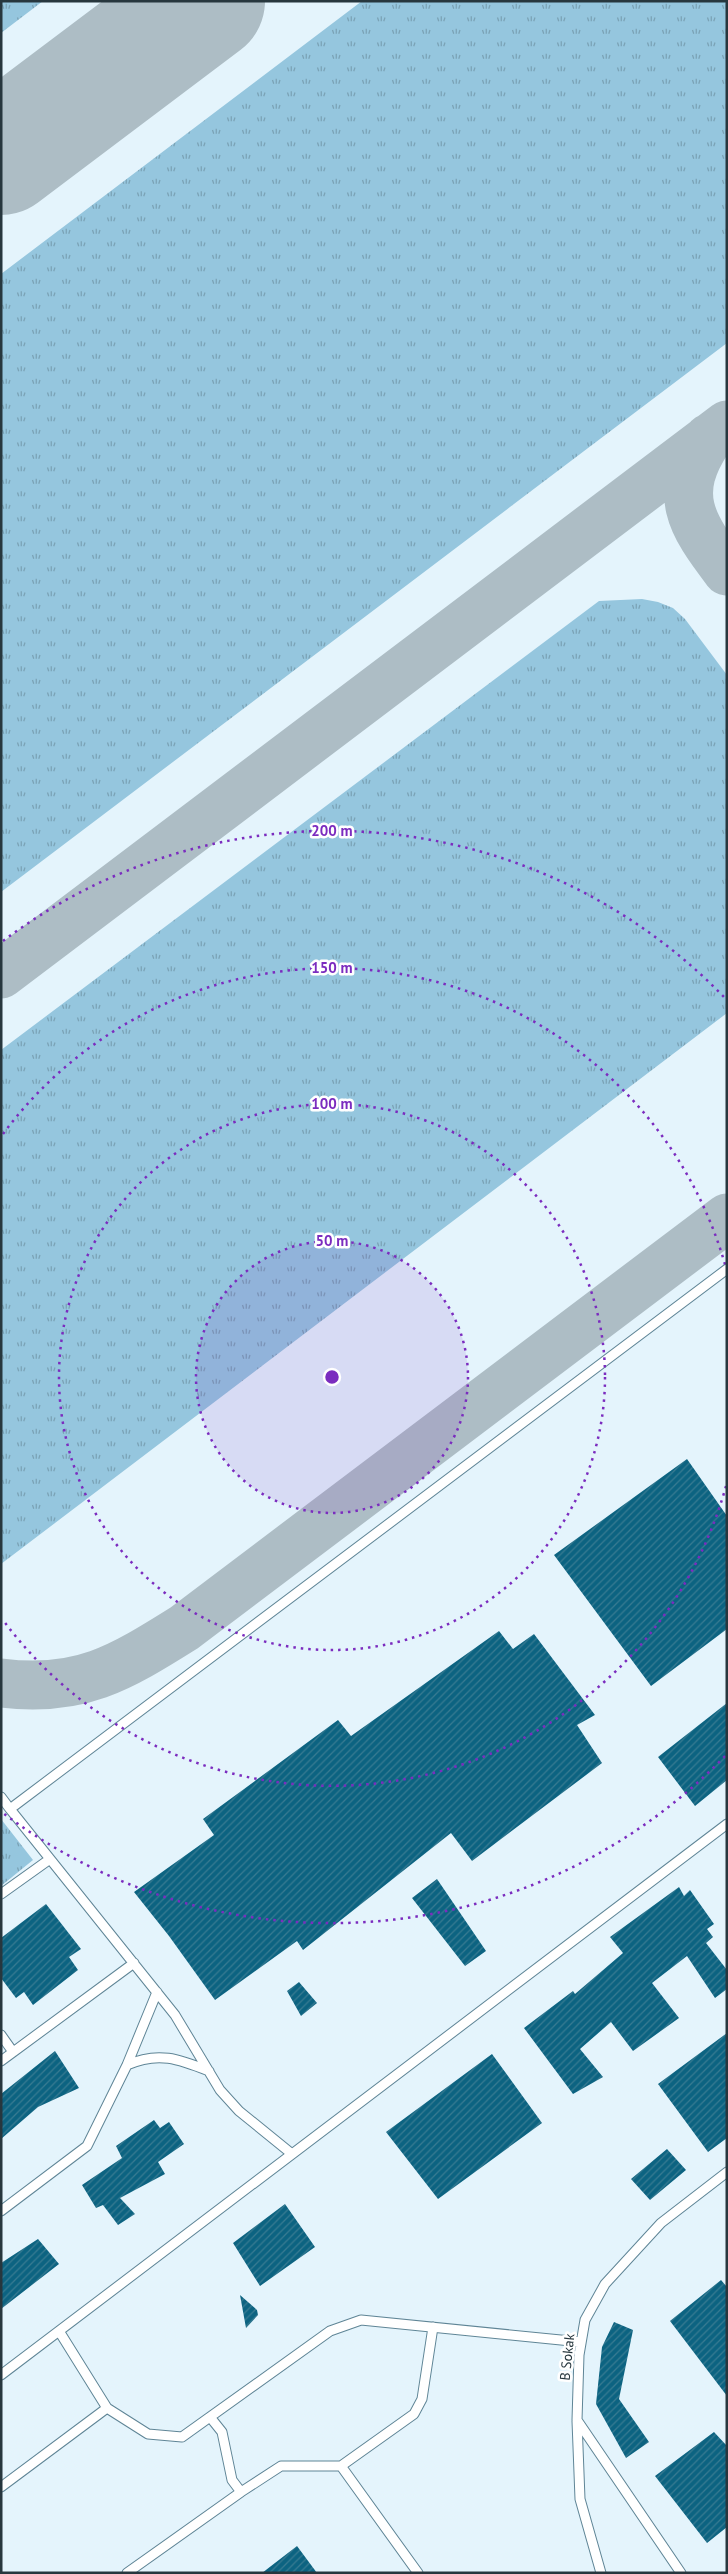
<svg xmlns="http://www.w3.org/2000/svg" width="728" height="2574" viewBox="0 0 728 2574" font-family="'PT Sans',sans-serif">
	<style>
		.grass { fill: url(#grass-tufts) }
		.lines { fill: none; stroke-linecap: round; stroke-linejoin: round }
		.taxiway { stroke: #adbdc5; stroke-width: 49 }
		.runway { stroke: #adbdc5; stroke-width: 122 }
		.building { fill: url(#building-hatch) }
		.service-casing { stroke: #5f8596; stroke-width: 11 }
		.service { stroke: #fff; stroke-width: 9 }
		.ring { fill: none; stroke: #7b2cbf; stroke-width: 2.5; stroke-dasharray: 2.5 5 }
		.labels { text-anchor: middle; stroke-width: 5; stroke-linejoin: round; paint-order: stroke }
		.street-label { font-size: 14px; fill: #27373e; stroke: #fff }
		.centre { fill: #7b2cbf; stroke: #fff; stroke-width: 2.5 }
		.ring-label { font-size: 15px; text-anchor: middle; font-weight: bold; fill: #7b2cbf; stroke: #fff; stroke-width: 5; stroke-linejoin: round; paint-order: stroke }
	</style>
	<defs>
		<pattern id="grass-tufts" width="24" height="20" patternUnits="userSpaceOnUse" patternTransform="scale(1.25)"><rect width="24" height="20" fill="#95c6de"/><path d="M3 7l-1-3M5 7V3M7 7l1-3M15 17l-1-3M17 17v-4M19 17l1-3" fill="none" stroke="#7aa2b5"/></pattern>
		<pattern id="building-hatch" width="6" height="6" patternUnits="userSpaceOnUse" patternTransform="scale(1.25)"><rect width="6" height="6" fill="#0c6381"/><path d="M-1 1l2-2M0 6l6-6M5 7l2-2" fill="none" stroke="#387b92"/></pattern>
	</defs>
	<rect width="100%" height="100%" fill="#e4f4fc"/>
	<path class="grass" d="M1,1H43L1,33Z
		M362,1H727V343L1,892V274Z
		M642,599L658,602L673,608L685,619L727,675V1013L1,1564V1050L599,601Z
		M1,1819L33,1860L1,1886Z"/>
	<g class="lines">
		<path class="taxiway" d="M709,438C671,494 691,524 727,571
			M1,974L727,425
			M1,1683C80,1693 120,1668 184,1628L727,1218"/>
		<path class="runway" d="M1,154L204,1"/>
	</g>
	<path class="building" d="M687,1459L727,1516V1629L651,1686L554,1555Z
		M499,1631L513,1649L534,1634L595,1715L577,1725L602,1763L472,1861L451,1833L303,1950L297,1941L215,2000L169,1936L134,1892L214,1835L203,1819L338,1720L351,1736Z
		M727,1703V1780L695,1806L658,1757Z
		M437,1879L486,1951L465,1966L412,1898Z
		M679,1887L684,1896L690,1890L714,1924L707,1929L713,1937L706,1943L727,1970V1989L715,1998L687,1956L652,1983L679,2018L633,2051L611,2022L580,2049L603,2077L573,2094L524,2028L573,1991L575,1994L623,1953L610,1937Z
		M46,1904L81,1949L69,1957L78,1970L33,2005L24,1992L16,1998L1,1978V1938Z
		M299,1982L317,2003L301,2016L287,1991Z
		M727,2033V2138L708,2152L658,2084Z
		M55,2051L79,2088L38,2107L1,2139V2094Z
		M492,2054L542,2123L438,2199L386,2132Z
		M154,2120L160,2128L169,2122L184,2144L158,2162L165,2174L120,2198L135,2214L118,2225L103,2205L96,2208L82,2185L122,2158L116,2146Z
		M667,2149L686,2170L650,2200L631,2179Z
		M285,2204L315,2247L260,2286L233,2243Z
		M38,2239L59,2264L1,2309V2263Z
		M721,2280L727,2287V2396L670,2321Z
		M240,2295L257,2310L258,2315L246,2328Z
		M614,2322L633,2330L619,2399L649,2442L626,2458L596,2404L602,2347Z
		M714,2432L727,2446V2527L707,2543L655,2476Z
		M297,2546L317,2573H262Z"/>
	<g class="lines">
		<defs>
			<path id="service" d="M1,1797L10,1809
				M1,1894L50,1859
				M1,2035L13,2052
				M1,2061L134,1963
				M127,2065C158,2051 179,2059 209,2071
				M292,2154L239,2111L220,2090L175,2015L10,1809L727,1269
				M1,2211L87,2146L127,2065L157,1992
				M59,2331L107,2408L148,2434L182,2437L330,2331L361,2320L581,2342
				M1,2375L727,1824
				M210,2417L222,2432L232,2480L241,2492L281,2466H341L418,2573
				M577,2421L580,2499L601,2573
				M341,2466L414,2414L422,2399L433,2327
				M1,2487L107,2408
				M127,2573L241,2492
				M681,2573L577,2420L579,2355L585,2320L605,2284L661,2223L727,2172"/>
		</defs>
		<use href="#service" class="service-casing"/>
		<use href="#service" class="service"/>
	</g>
	<circle cx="332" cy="1377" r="136" fill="#7b2cbf" fill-opacity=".12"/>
	<g class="ring">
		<circle cx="332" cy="1377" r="136"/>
		<circle cx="332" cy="1377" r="273"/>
		<path d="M726 1486A409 409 0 0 1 3 1620M3 1134A409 409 0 0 1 726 1268"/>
		<path d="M725 1756A546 546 0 0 1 3 1813M3 941A546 546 0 0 1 725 998"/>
	</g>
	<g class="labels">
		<g class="street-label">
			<text transform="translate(567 2357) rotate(-84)" y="5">B Sokak</text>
		</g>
	</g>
	<circle cx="332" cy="1377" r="8" class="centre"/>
	<g class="ring-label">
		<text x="332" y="836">200 m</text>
		<text x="332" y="973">150 m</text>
		<text x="332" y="1109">100 m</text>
		<text x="332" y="1246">50 m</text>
	</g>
	<rect width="728" height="2574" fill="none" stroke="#27373e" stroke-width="5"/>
</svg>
